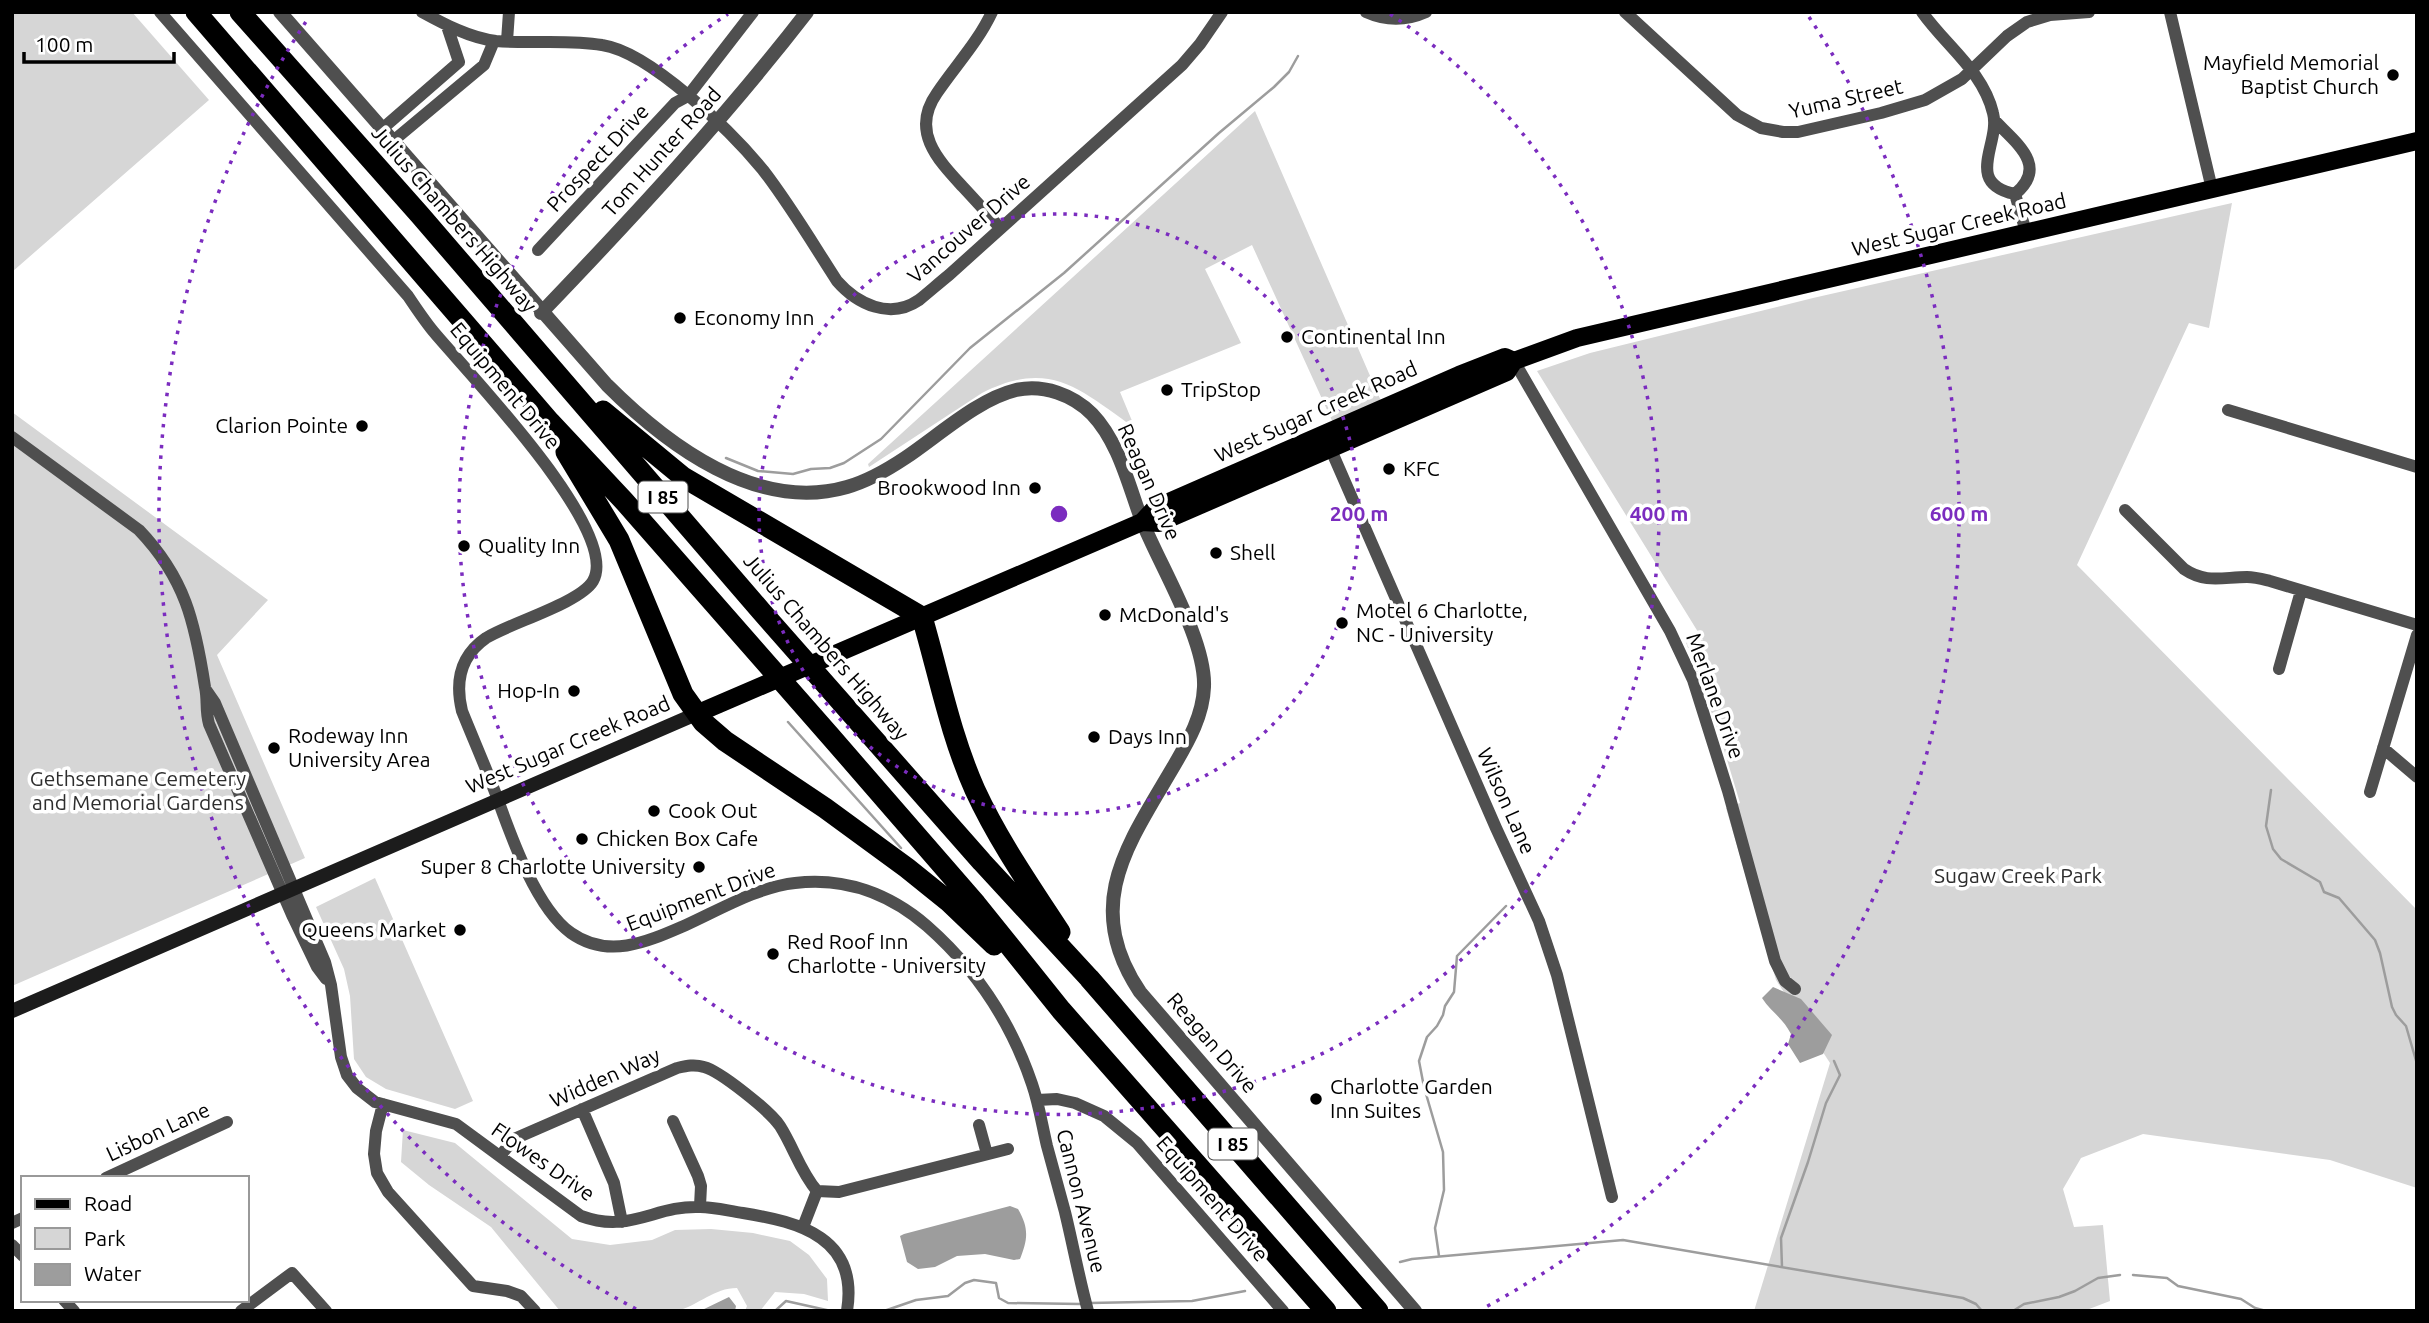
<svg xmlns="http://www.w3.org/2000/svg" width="2429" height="1323" viewBox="0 0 2429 1323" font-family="Ubuntu,sans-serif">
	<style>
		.green { fill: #d6d6d6 }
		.water { fill: #9d9d9d }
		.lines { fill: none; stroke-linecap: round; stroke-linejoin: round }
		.stream { stroke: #9d9d9d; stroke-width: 2.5 }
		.minor { stroke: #4f4f4f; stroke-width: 12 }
		.tertiary { stroke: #4f4f4f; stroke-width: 14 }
		.secondary { stroke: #1c1c1c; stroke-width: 14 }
		.primary { stroke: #000; stroke-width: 18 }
		.motorway { stroke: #000; stroke-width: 21 }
		.ring { fill: none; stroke: #7b2cbf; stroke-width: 3.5; stroke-dasharray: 3.5 7 }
		.poi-dot { fill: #000; stroke: #fff; stroke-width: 2.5 }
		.labels { text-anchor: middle; stroke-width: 7; stroke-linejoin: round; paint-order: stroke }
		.shield { fill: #fff; stroke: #4c4c4c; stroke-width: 2 }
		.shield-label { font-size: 19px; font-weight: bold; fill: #000 }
		.poi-label { font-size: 21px; fill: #000; stroke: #fff; text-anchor: start }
		.street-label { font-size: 21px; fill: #000; stroke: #fff }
		.park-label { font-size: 21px; fill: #2d2d2d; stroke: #fff }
		.centre { fill: #7b2cbf; stroke: #fff; stroke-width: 3.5 }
		.ring-label { font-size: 21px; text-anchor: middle; font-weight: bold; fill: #7b2cbf; stroke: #fff; stroke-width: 7; stroke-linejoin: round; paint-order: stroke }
	</style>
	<rect width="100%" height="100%" fill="#fff"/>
	<path class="green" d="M12,12H132L209,100L12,272Z
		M1255,111L1381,401L1333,423L1252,245L1205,269L1241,343L1120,392L1135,428C1080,390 1051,358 982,393L869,467L868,464Z
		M2232,203L2209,328L2189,323L2077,565L2417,910V1188L2330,1160L2143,1134L2081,1158L2063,1189L2074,1227L2103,1225L2110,1301L2084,1311H1754L1830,1063L1776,980L1726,808L1740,803L1719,733L1684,637L1703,640L1537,371L1590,353L1813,298Z
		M12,412L268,600L217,655L305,858L12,986Z
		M375,878L473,1101L455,1109L386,1089L366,1077L354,1059L350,996L344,969L316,907Z
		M403,1130L455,1143L572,1239L610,1245L652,1240L675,1230L711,1229L753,1233L790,1241L809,1255L827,1279L828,1301L804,1294L775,1292L760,1311H745L747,1306L737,1288C714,1288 699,1305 677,1311H560L491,1227L429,1185L401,1162Z"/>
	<path class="water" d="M1773,987L1801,999L1832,1035L1823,1054L1800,1063L1788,1044L1791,1034C1783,1018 1771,1012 1762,998Z
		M1010,1206L1018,1209C1029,1228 1028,1239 1020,1259L1014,1260L985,1254L957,1256L935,1267L918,1269L907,1262L900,1236L904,1234Z
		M729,1297L736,1306L735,1311H700Z"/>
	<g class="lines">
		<path class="stream" d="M726,458L758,471L793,474L811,469L830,468L844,463L881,439L970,348L1064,273L1219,133L1274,87L1289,72L1298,56
			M788,722L901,848
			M2271,790L2266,826L2273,849L2281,859L2320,882L2324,892L2339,898L2375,940L2380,953L2392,1007L2396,1015L2406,1026L2417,1064
			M1439,1256L1435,1228L1444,1190L1443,1152L1424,1087L1419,1061L1427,1037L1437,1026L1443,1015L1445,1006L1454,992L1457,956L1506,906
			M1400,1262L1412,1259L1623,1240L1963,1298L1976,1304L1982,1311
			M1782,1267L1781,1238L1808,1162L1826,1103L1840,1075L1834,1061
			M2133,1275L2167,1278L2178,1286L2241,1299L2255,1308L2266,1311
			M1090,1303L1192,1301L1245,1291
			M775,1311L786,1301L831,1311
			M884,1311L916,1300L948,1296L965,1283L974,1280L996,1283L999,1298L1008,1303L1080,1304
			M2013,1311L2024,1304L2059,1297L2075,1291L2098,1278L2120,1275"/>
		<path class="minor" d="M160,12L408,296C416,308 424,320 433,331C466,371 622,531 593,581C580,603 510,623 486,638C460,656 455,682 462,711C474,741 487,770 498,800C512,839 537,909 571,933C609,960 649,941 686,925C721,909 758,887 795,883C845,877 890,894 927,926C976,969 1011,1022 1032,1084C1039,1104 1042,1125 1047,1146C1053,1168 1059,1190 1065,1212C1073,1245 1079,1278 1088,1311
			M422,12C444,24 470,38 496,41C531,44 567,39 602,45C650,52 732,132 763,170C790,205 813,244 837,281C857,304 890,320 919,300C929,292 939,283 949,275L1182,65L1200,44L1222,12
			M992,12C978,42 956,65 937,93C910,131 938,160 963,187C976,201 988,214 1000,228
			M1366,12C1386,21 1406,21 1426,12
			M1625,12L1737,115L1761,128L1783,132H1798L1881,113L1925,100L1962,79L2007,36L2027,22L2050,15L2089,12
			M1922,12C1946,46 1983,71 1993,113C2001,143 1963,183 2015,194
			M2170,12L2212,189
			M507,41L509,12
			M1995,121C2016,143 2049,166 2015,194
			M382,129L459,62L447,26
			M393,141L484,65L494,41
			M2015,194L2026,232
			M538,250L675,103L688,96L753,12
			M1514,361L1670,631L1693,680L1728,791L1775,961L1785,981L1795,989
			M2228,410L2417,467
			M12,437L139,530C185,578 195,622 205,687C208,701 205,709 209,724L293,917L317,967L326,979
			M1328,443L1496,828L1539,921L1557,975L1612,1197
			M2125,510L2184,569C2206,584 2223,577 2247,577C2255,577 2262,579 2270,581L2417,625
			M2279,669L2301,591
			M206,690L215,703L325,962L331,985L341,1057L347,1075L357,1088L375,1102L456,1124L581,1216C630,1234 655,1205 700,1207C714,1207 729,1211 743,1213C800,1222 859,1238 847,1311
			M2383,748L2417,777
			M2370,792L2417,635
			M1037,1100L1057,1099L1075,1103L1104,1116L1137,1143L1283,1311
			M383,1104L376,1131L374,1154L377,1173L388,1192L473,1286L507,1291L521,1296L535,1311
			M582,1109L614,1183L622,1222
			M673,1121L698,1176L701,1186L700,1206
			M979,1125L987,1154
			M500,1156L514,1139L677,1068C686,1066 694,1064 704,1067C720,1071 770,1111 780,1126C794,1148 800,1171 817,1191L839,1192L1008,1149
			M106,1178L227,1122
			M12,1223L23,1218
			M803,1227L817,1191
			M12,1245L23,1256
			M64,1300L74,1311
			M241,1311L292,1273L326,1311"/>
		<path class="tertiary" d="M280,12L607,385C667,445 757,513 847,487C868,481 887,470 905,458C938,436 978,399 1016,390C1044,384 1073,395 1092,414C1119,442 1129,487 1142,521C1160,566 1206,640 1204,687C1203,715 1189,740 1175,764C1129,843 1081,904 1140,992L1415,1311
			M541,313C634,216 725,118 807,12"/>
		<path class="secondary" d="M12,1011L696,714"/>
		<path class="primary" d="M1142,522L1159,523L1507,372L1514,361L1577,338L2417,141
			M696,714L1142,522L1155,508L1459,375L1505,357L1514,361"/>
		<path class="motorway" d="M196,12L550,422L624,501L831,737L976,904L1061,1010L1326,1311
			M240,12L420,215L761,611L982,862L1089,978L1378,1311
			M603,411L683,477L922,617C939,675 950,734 975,790C998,840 1030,886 1060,932
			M566,452L619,540L683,694L703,722L725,741L825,808L907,868L948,901L994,945"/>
	</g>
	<g class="ring">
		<circle cx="1059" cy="514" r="300"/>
		<path d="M1390 14A600 600 0 1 1 728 14"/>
		<path d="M636 1309A900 900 0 0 1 309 17M1809 17A900 900 0 0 1 1482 1309"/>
	</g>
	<g class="poi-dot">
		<circle cx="2393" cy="75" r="7"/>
		<circle cx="680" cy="318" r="7"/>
		<circle cx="1287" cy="337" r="7"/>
		<circle cx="1167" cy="390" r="7"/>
		<circle cx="362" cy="426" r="7"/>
		<circle cx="1389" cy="469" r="7"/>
		<circle cx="1035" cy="488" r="7"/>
		<circle cx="464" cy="546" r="7"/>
		<circle cx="1216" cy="553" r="7"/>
		<circle cx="1105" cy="615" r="7"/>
		<circle cx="1342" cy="623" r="7"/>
		<circle cx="574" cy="691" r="7"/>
		<circle cx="1094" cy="737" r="7"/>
		<circle cx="274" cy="748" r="7"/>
		<circle cx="654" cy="811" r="7"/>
		<circle cx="582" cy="839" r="7"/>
		<circle cx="699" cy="867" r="7"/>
		<circle cx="460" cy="930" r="7"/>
		<circle cx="773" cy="954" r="7"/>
		<circle cx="1316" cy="1099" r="7"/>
	</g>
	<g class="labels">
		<g class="shield">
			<rect x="638.5" y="481.5" width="49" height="31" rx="5"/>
			<rect x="1208.5" y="1128.5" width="49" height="31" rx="5"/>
		</g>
		<g class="shield-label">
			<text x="663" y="504">I 85</text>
			<text x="1233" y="1151">I 85</text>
		</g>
		<g class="poi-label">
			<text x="2379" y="70" text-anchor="end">Mayfield Memorial<tspan x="2379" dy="24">Baptist Church</tspan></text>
			<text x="694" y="325">Economy Inn</text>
			<text x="1301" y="344">Continental Inn</text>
			<text x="1181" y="397">TripStop</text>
			<text x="348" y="433" text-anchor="end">Clarion Pointe</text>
			<text x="1403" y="476">KFC</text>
			<text x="1021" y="495" text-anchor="end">Brookwood Inn</text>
			<text x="478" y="553">Quality Inn</text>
			<text x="1230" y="560">Shell</text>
			<text x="1356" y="618">Motel 6 Charlotte,<tspan x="1356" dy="24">NC - University</tspan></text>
			<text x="1119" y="622">McDonald's</text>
			<text x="560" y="698" text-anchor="end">Hop-In</text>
			<text x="288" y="743">Rodeway Inn<tspan x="288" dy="24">University Area</tspan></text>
			<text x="1108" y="744">Days Inn</text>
			<text x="668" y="818">Cook Out</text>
			<text x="596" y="846">Chicken Box Cafe</text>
			<text x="685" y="874" text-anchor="end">Super 8 Charlotte University</text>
			<text x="446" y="937" text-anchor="end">Queens Market</text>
			<text x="787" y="949">Red Roof Inn<tspan x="787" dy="24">Charlotte - University</tspan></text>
			<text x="1330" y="1094">Charlotte Garden<tspan x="1330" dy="24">Inn Suites</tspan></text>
		</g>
		<g class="street-label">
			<text transform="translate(1846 99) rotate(-13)" y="7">Yuma Street</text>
			<text transform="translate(662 152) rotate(-48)" y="7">Tom Hunter Road</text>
			<text transform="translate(598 158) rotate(-47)" y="7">Prospect Drive</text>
			<text transform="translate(454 219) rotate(49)" y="7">Julius Chambers Highway</text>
			<text transform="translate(1959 225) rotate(-13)" y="7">West Sugar Creek Road</text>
			<text transform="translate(969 229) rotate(-41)" y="7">Vancouver Drive</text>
			<text transform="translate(505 386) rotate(50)" y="7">Equipment Drive</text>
			<text transform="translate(1316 412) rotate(-24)" y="7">West Sugar Creek Road</text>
			<text transform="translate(1149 482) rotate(66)" y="7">Reagan Drive</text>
			<text transform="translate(826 647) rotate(49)" y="7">Julius Chambers Highway</text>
			<text transform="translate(1715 696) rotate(70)" y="7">Merlane Drive</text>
			<text transform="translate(568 745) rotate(-23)" y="7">West Sugar Creek Road</text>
			<text transform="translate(1506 801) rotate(66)" y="7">Wilson Lane</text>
			<text transform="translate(701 897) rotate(-21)" y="7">Equipment Drive</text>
			<text transform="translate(1212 1043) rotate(49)" y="7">Reagan Drive</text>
			<text transform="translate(605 1078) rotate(-24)" y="7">Widden Way</text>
			<text transform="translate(158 1132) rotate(-25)" y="7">Lisbon Lane</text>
			<text transform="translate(543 1162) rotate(35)" y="7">Flowes Drive</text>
			<text transform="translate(1212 1199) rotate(49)" y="7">Equipment Drive</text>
			<text transform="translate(1081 1201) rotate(76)" y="7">Cannon Avenue</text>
		</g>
		<g class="park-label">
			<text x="138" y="786">Gethsemane Cemetery<tspan x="138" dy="24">and Memorial Gardens</tspan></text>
			<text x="2018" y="883">Sugaw Creek Park</text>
		</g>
	</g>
	<circle cx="1059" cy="514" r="10" class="centre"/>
	<g class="ring-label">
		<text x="1359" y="521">200 m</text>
		<text x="1659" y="521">400 m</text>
		<text x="1959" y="521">600 m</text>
	</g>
	<rect width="2429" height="1323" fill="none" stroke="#000000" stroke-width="28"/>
	<rect x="21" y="1176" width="228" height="126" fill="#ffffff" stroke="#999999" stroke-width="2"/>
	<rect x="35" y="1199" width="35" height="10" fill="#000000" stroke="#999999" stroke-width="2"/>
	<text x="84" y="1211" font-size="21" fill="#000000">Road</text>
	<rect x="35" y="1228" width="35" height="21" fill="#d6d6d6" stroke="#999999" stroke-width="2"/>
	<text x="84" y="1246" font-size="21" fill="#000000">Park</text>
	<rect x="35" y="1264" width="35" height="21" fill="#9d9d9d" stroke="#999999" stroke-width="2"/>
	<text x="84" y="1281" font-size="21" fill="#000000">Water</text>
	<path d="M24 52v10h150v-10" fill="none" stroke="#000000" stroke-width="3.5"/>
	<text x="35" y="52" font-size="21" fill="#000000" stroke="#ffffff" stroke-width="5" paint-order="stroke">100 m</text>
</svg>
